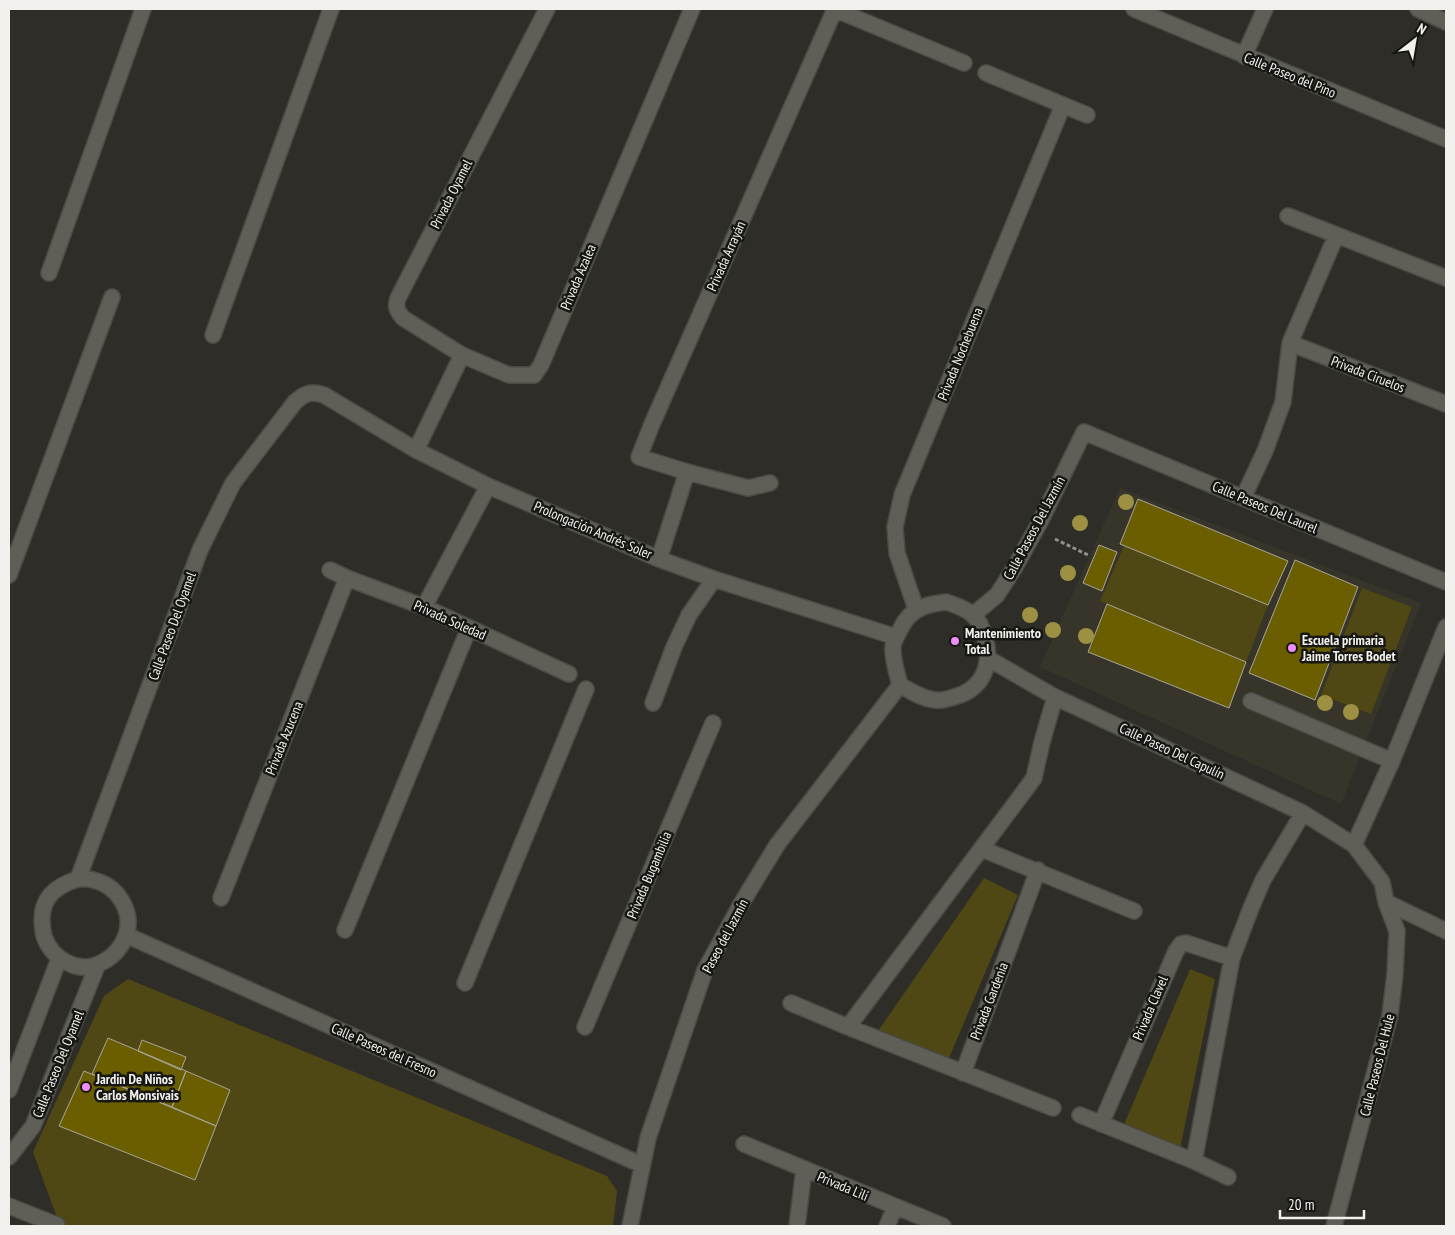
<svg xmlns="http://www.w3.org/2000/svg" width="1455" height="1235" viewBox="0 0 1455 1235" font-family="'PT Sans Narrow',sans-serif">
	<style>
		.built { fill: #373529 }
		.green { fill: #4f4714 }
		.building { fill: #6b5e00; stroke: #a7a69f }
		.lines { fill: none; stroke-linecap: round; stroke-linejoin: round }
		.minor-casing { stroke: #4b4b46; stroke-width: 18 }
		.path { stroke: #91908c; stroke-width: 3; stroke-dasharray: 4 2.5; stroke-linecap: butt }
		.minor { stroke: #5f5e57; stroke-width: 15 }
		.tree { fill: #9d9042 }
		.poi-dot { fill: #ee8cf8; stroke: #161613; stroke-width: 2 }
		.labels { text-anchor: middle; stroke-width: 5; stroke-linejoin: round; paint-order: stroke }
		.street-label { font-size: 14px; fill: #f2f1ed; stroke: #161613 }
		.poi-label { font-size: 14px; font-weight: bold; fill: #f2f1ed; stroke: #161613; text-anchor: start }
	</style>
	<rect width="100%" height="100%" fill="#2e2d28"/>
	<path class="built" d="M1120,488L1421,603L1341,804L1040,667Z"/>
	<path class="green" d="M1124,546L1268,605L1246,662L1100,601Z
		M1362,588L1412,607L1371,714L1321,695Z
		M984,878L1018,895L949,1058L878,1031Z
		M1190,969L1215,979L1179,1154L1123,1127Z
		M128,979L607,1176L617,1191L613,1226H60L33,1152L104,996Z"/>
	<path class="building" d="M1138,499L1288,561L1268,605L1120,544Z
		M1099,545L1117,552L1102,591L1083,583Z
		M1295,560L1358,587L1315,700L1249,673Z
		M1107,604L1246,662L1229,708L1088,652Z
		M108,1038L186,1071L172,1107L92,1074Z
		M142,1040L186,1057L181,1070L138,1051Z
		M84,1071L216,1126L195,1180L59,1126Z
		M186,1071L230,1090L216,1126L172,1107Z"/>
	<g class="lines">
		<defs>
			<path id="minor" d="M547,9L398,298C395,307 397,311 403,318L462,355L509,375H534L541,365L692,9
				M834,9L964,63
				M1134,9L1446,139
				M1418,9L1446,22
				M1244,56L1265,9
				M986,73L1087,115
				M1288,216L1446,278
				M49,273L143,9
				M213,335L331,9
				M1290,343L1446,404
				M416,450L462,355
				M770,483L748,488L687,472L639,457L652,424L835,9
				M1243,498L1265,451L1283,402L1290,343L1336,236
				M659,559L687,472
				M330,570L347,578L424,607L569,674
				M9,575L112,297
				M946,602C956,605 965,608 973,615C980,621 983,630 985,638C993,665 982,690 954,697C948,699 941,701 935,700C923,699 910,691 900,685C897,673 892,659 893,646C894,640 898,634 901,628C910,609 926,604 946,602Z
				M424,607L488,486
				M916,609L897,553L895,527L902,495L1063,105
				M973,615L997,595L1015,567L1041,520L1084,432L1446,582
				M989,659L1055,697L1303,813L1354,845L1382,882L1386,902L1397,931L1395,974L1390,1015L1334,1226
				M1251,701L1392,761
				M653,703L674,647L689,615L714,579
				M1354,845L1392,761L1446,627
				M982,849L1134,911
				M78,879L200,550L233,483L295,402C305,393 311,391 324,395L416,450L488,486L659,559L714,579L896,637
				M78,879C83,879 89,878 93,880C117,885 134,911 126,935C118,958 91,975 68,963C57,958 48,948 44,936C37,905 48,888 78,879Z
				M221,898L347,578
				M1386,902L1446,931
				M345,930L469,628
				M126,935L642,1165
				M465,983L586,689
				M791,1003L848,1027L1053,1108
				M585,1027L713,723
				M848,1027L1034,778L1042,742L1055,697
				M963,1073L1038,870
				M9,1090L59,959
				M1080,1115L1194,1161L1228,1177
				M1101,1124L1176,951L1181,944L1186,943L1232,958
				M744,1144L943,1226
				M9,1157L33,1126L97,966
				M1194,1161L1232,958L1251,908L1263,880L1303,813
				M9,1206L57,1225
				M630,1226L648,1138L705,970L741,904L777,845L900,685
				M797,1226L804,1169
				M887,1226L895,1207"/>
		</defs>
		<use href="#minor" class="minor-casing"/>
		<path class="path" d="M1055,539L1090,556"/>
		<use href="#minor" class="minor"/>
	</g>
	<g class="tree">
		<circle cx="1126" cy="502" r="8"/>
		<circle cx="1080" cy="523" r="8"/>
		<circle cx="1068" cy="573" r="8"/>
		<circle cx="1030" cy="615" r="8"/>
		<circle cx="1053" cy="630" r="8"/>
		<circle cx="1086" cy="636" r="8"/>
		<circle cx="1325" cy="703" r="8"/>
		<circle cx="1351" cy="712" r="8"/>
	</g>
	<g class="poi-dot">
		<circle cx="955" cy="641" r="5"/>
		<circle cx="1292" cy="648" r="5"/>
		<circle cx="86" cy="1087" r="5"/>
	</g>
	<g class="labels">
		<g class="street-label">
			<text transform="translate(1290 75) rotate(22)" y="5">Calle Paseo del Pino</text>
			<text transform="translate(451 194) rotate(-63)" y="5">Privada Oyamel</text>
			<text transform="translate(726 256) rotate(-66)" y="5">Privada Arrayán</text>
			<text transform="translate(578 277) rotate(-67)" y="5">Privada Azalea</text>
			<text transform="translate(960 354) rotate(-68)" y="5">Privada Nochebuena</text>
			<text transform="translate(1368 374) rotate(21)" y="5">Privada Ciruelos</text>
			<text transform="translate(1265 507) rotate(23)" y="5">Calle Paseos Del Laurel</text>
			<text transform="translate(1034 528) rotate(-62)" y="5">Calle Paseos Del Jazmín</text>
			<text transform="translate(593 530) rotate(23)" y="5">Prolongación Andrés Soler</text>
			<text transform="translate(450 620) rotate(24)" y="5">Privada Soledad</text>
			<text transform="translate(172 626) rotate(-70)" y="5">Calle Paseo Del Oyamel</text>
			<text transform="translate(284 738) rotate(-68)" y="5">Privada Azucena</text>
			<text transform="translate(1172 751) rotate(25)" y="5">Calle Paseo Del Capulín</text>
			<text transform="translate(649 875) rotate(-67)" y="5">Privada Bugambilia</text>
			<text transform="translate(725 936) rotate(-62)" y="5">Paseo del Jazmín</text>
			<text transform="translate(989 1001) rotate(-69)" y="5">Privada Gardenia</text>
			<text transform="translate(1150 1008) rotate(-67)" y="5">Privada Clavel</text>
			<text transform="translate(384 1050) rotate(24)" y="5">Calle Paseos del Fresno</text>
			<text transform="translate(58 1064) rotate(-68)" y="5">Calle Paseo Del Oyamel</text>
			<text transform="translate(1377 1065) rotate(-76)" y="5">Calle Paseos Del Hule</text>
			<text transform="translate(843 1186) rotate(23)" y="5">Privada Lili</text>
		</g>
		<g class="poi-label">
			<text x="965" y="638">Mantenimiento<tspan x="965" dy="16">Total</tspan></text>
			<text x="1302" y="645">Escuela primaria<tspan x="1302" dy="16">Jaime Torres Bodet</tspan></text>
			<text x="96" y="1084">Jardin De Niños<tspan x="96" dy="16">Carlos Monsivais</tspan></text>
		</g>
	</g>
	<rect width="1455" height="1235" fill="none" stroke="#f2f1ed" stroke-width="20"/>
	<g transform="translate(1415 40) rotate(31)" stroke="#161613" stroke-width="4" paint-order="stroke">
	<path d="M0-4L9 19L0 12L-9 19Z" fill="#f2f1ed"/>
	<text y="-8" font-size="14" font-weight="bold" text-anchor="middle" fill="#f2f1ed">N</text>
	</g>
	<path d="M1280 1210v8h84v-8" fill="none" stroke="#f2f1ed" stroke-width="2.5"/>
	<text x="1288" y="1210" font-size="15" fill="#f2f1ed" stroke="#161613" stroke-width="4" paint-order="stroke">20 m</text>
</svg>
